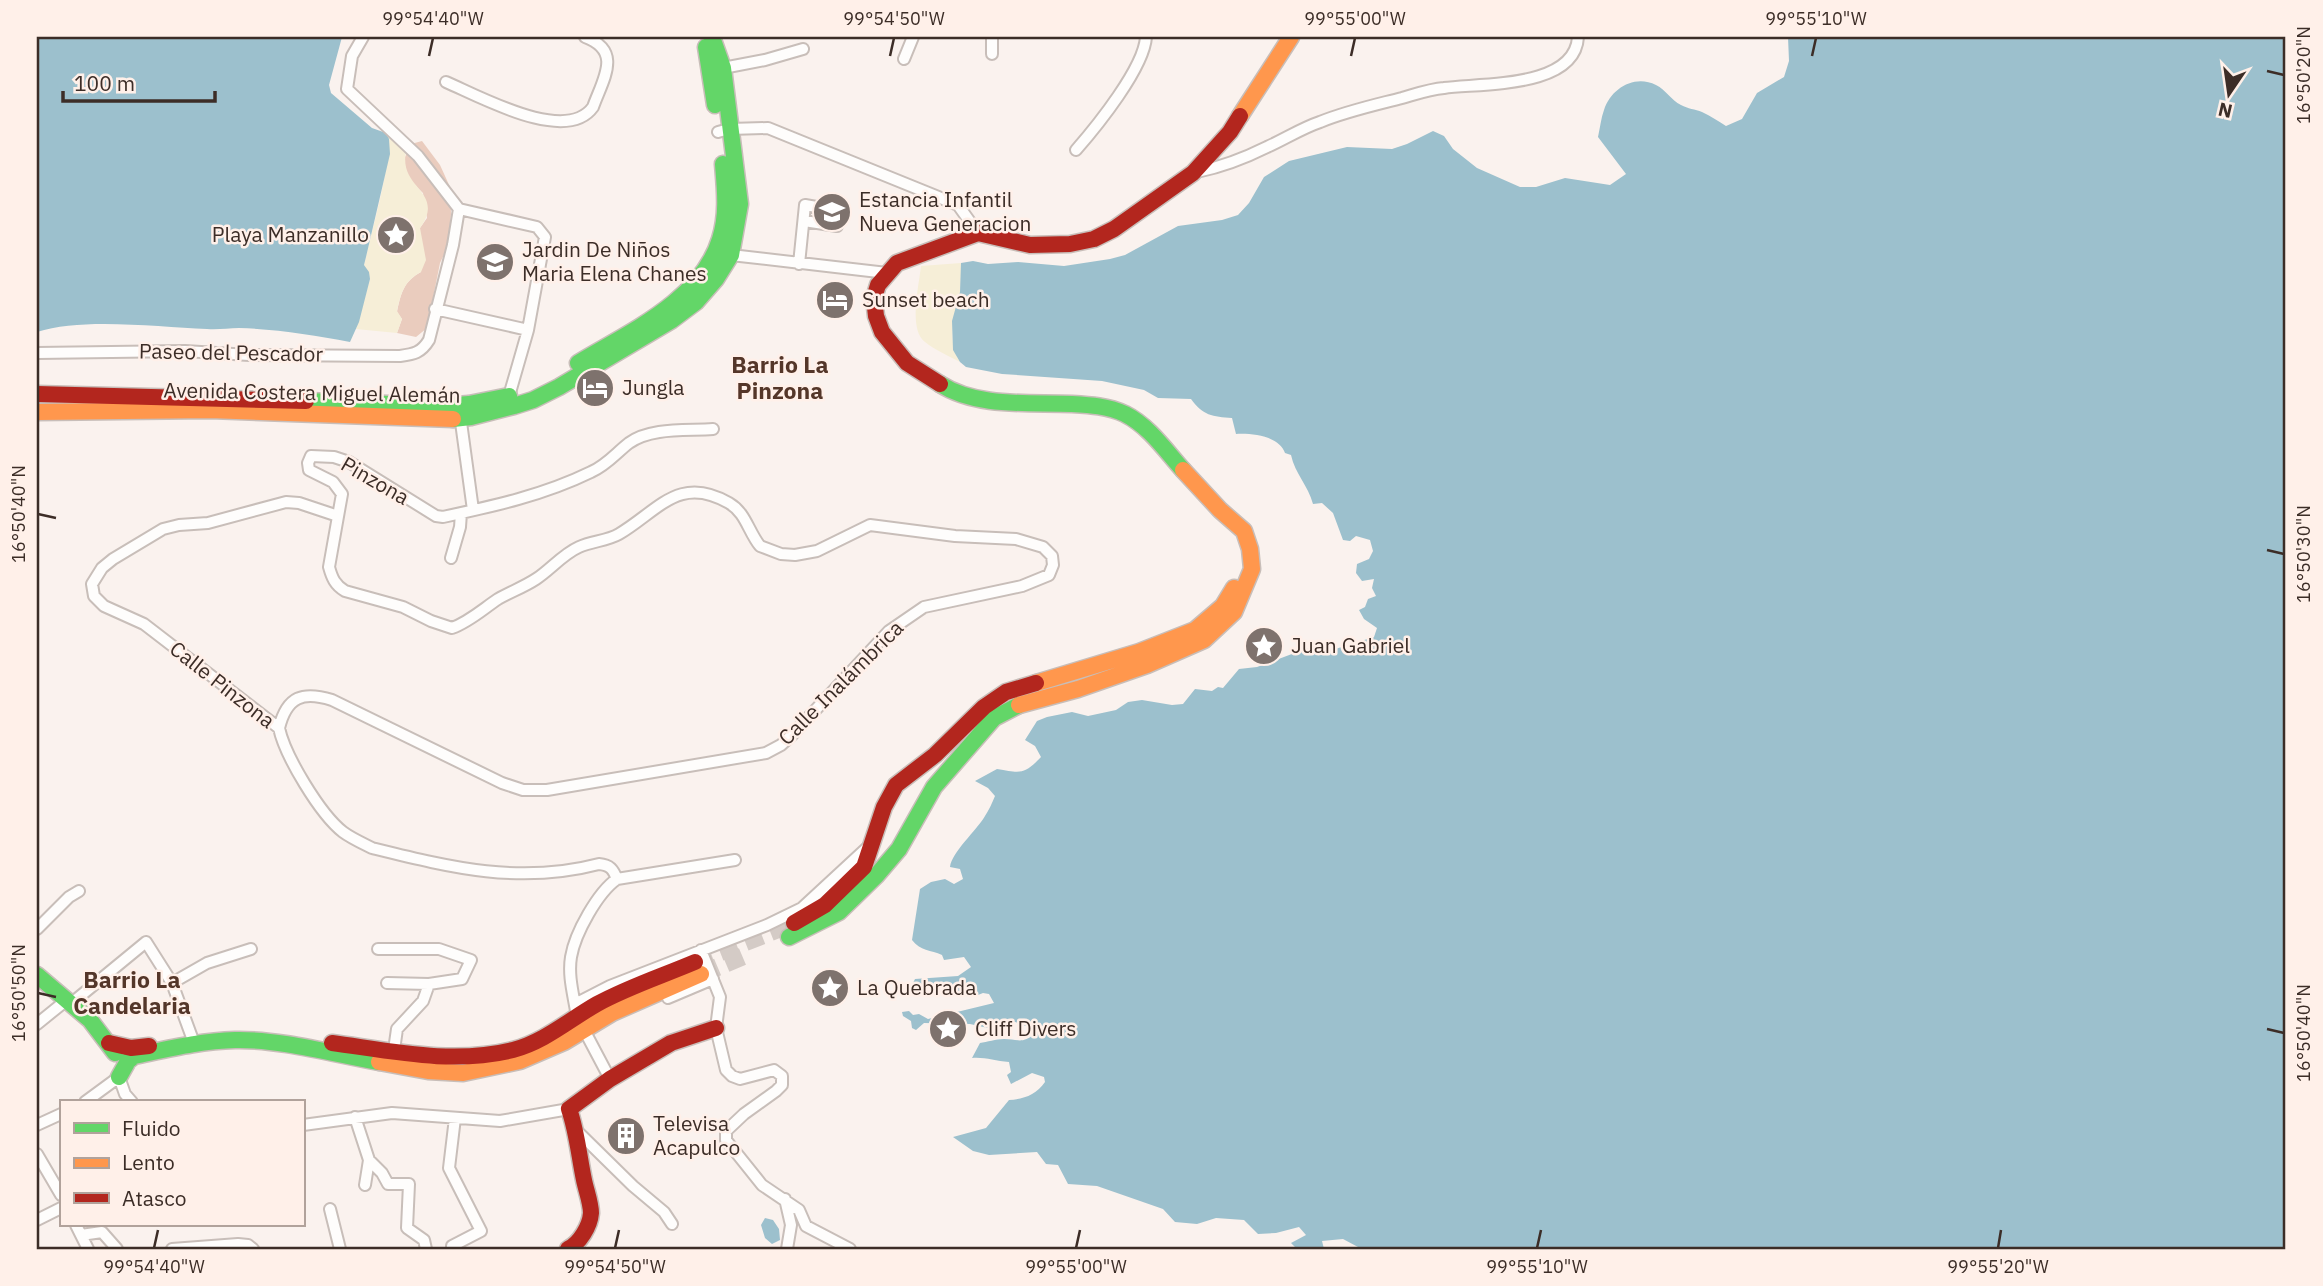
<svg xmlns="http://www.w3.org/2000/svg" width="2323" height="1286" viewBox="0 0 2323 1286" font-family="'IBM Plex Sans',sans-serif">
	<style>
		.forest { fill: #eaccbe }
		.sand { fill: #f6eed7 }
		.water { fill: #9cc0cd }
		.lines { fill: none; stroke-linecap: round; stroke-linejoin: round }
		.primary-tunnel { stroke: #d4cbc6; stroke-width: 18; stroke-dasharray: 18 9; stroke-linecap: butt }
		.street-casing { stroke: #c8beb9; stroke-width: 14 }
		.fast-casing { stroke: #c8beb9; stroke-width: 19 }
		.slow-casing { stroke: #c8beb9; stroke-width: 19 }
		.jam-casing { stroke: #c8beb9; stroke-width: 19 }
		.street { stroke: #fefdfc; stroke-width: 10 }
		.fast { stroke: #63d668; stroke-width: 16 }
		.slow { stroke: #ff974d; stroke-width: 16 }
		.jam { stroke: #b3261e; stroke-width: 16 }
		.ticks { fill: none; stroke: #3c2d27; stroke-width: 2.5 }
		.labels { text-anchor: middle; stroke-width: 5; stroke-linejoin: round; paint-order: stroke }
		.poi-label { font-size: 21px; fill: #3c2d27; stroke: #fff0e9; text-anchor: start }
		.street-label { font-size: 21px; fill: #3c2d27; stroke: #fff0e9 }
		.neighbourhood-label { font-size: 23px; font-weight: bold; fill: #543629; stroke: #fff0e9 }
		.neatline { fill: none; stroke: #3c2d27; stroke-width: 2.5 }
		.ticks-label { font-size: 18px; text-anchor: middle; fill: #3c2d27 }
	</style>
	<rect width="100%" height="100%" fill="#faf2ee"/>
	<path class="forest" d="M422,141L440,165L450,187L451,214L448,246L440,263L427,328L416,337L397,333L402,319L397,312C401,293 404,281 421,272L420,228L427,218L423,193L411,181L405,169V157L411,144Z"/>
	<path class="sand" d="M386,133L407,148C395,189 447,190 420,228L426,260L421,272C404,281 401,293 397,311L402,319L397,333L356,329L370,279L364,265L366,257C371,232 395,153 386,133Z
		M961,263C961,273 961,283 960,292C955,316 946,340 960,362C949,356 935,350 925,342C908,329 919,286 921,266Z"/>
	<path class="water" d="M37,37H342L329,85L331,93L372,128L386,133L389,139L390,154L366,257L364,265L369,272L370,279L359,322L350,342C314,335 276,329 239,328C228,328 218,330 207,329C158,327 82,317 37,332Z
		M1788,37H2286V1249H1390L1358,1247L1343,1239L1322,1241L1324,1249H1297L1291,1243L1306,1235L1299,1227L1276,1233L1258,1234L1244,1220L1216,1218L1197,1224L1175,1222L1163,1209L1097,1186L1068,1184L1058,1165L1046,1164L1037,1152L989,1155L973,1151L953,1137L986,1128L1009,1100C1024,1099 1036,1095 1045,1082L1044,1077L1032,1073L1011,1084L1007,1075L1011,1072L1009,1062C995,1061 985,1057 972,1058L980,1043C987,1042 996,1039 1004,1039C1017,1039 1022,1044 1033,1035L1027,1030L1026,1026L1007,1019L988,1028L970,1024L924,1023L916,1030L912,1028L911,1021L903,1016L902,1012L909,1011L913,1015L919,1014L928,1019L994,1003L989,994L983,993L973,997L951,994C944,980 926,984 914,990L912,985L915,979L958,976L971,967L964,957L944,960L942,955C931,950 920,951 912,940L920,889L931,882L945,879L954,884L963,879L960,869L950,867C952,852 976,831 985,816C989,810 992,803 995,796L988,788L975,781L997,769C1021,773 1024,775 1041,757L1035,746L1025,740L1037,721L1047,717L1072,712L1088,716L1116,710L1128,702L1142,700L1172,705L1183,704L1195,689L1212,691L1218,687L1223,688L1239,669L1257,667L1321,643L1332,650L1374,637L1377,628L1364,619L1359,610L1365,607L1368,599L1376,596L1372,588L1374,579L1362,581L1356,573L1357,564L1369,559L1373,551L1370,540L1356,536L1350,541L1343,540L1333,513L1322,503L1313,504C1308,485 1295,474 1291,455L1285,453C1279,436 1252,433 1236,434L1232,418C1213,417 1202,415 1191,399L1158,398L1144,390L1102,381L1002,374L966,367L960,362L953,350L952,321L960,292L961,263L973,261L988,264L1018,262L1064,266L1110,259L1125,255L1178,226L1222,220L1238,215L1249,203L1264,177L1289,161L1347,147L1392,149L1407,144L1433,131L1444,136L1453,149L1477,168L1520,187H1536L1565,178L1610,185L1626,174L1598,137C1600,128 1601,118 1604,110C1611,88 1635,74 1656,85C1666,90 1671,100 1681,105C1688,109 1695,109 1702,112C1711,116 1718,121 1726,126L1742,119L1757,93L1784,77L1789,61Z
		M765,1218L773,1220L779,1229L780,1240L772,1244L765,1238L761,1225Z"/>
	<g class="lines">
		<path class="primary-tunnel" d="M695,962L786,926
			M701,974L746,955"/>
		<defs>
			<path id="street" d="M363,37L352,56L347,89L418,156L459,209
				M992,37V54
				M904,59L913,37
				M723,68L765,60L803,49
				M446,82C479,96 566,145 593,107C603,79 623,51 585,37
				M718,132L729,129L768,128L958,205L978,233
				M1076,150C1097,126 1144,68 1146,37
				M1197,172C1221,167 1245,158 1267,147C1285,139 1302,128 1320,122C1347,111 1375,105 1402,98C1416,94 1430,89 1444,88C1479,83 1575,89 1578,37
				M459,209L537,227L545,237L528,330L509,396L511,401
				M804,221L837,226
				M731,255L887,273
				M799,264L805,205L828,209
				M435,309L528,330
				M37,353L185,351L249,355L400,356C414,354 421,353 429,340L453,245L459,209
				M460,415L473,510
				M338,516L299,503L286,502L208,523L179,525L163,529L113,559L102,568L92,584L94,596L104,606L144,624L279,728C285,756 320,814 343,832C351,838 362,843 372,848C449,867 519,885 599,864C610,865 613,869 617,879
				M451,558L460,527L461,513
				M279,728C287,696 303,691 332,700L502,783L523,790H547L766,753L781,745L793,734L889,631L924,607L1022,586L1049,575L1053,565L1052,556L1043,547L1016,539L955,536L870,525L817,551L795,555L781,554L760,546C748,531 746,513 729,503C679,474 658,511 619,534C607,541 592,541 579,547C563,554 550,570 536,579C524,587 510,592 498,599C483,609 469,622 452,628L431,621L403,607L345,591C335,585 332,578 329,567L342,494L333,482L309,470L308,463L311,456L334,457L349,462L436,516L443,517C494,506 544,495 591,472C607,465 616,453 629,443C651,427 687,431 713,429
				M37,929L69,897L79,891
				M378,949H439L471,960L462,979L429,984
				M701,950L720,997L716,1028L726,1070L732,1076L740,1079L774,1070L782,1076V1085L776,1091L744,1114L726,1131V1140L762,1185L799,1210L806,1226L850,1249
				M172,983L207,963L251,949
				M387,983L429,984L423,1001L397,1029L394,1050
				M668,998L713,979
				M73,1002L146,942L172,983L194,1043
				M575,1004L610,986L767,925L802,908L868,847
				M576,1011C573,993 568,975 571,957C575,933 598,892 617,879L735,860
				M37,1024L68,999
				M582,1026L610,1079
				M85,1102L119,1077L125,1094L132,1102
				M355,1117L369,1160L365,1185
				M37,1125L61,1114
				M303,1125L392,1113L500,1121L569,1109
				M577,1131L633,1186L664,1212L672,1224
				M37,1154L61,1195
				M369,1160L382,1173L388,1184H409L407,1228L424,1240L426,1249
				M785,1199L791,1225L787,1249
				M330,1209L340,1249
				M37,1220L61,1208
				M76,1225L88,1249
				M81,1235L102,1232L117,1249
				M172,1249L238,1244L248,1245L253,1249
				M452,1249V1246L481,1231L449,1168L455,1118"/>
			<path id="fast" d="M706,47L715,105
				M578,363C629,332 701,301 720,239C728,214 725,189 723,164
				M940,384C977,408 1030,402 1072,404C1090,405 1108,406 1125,414C1149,426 1166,451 1183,470
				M306,401L443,406L469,404L509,396
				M453,419L471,417L514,406L533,400L559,387L672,320L696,302L716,279L731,255L740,204L723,68L712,37
				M789,937L839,912L876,876L899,849L934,787L994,718L1019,705
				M37,975L90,1020L115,1053
				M119,1077L128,1061L134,1056C168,1049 200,1041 235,1040C280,1039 334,1054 379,1062"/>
			<path id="slow" d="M1240,116L1291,37
				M37,412L210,410L453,419
				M1036,683L1139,652L1195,630L1223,606L1234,588
				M1019,705L1078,689L1147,665L1204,640L1234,612L1252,569L1250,549L1244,531L1220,510L1183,470
				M379,1062L428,1071L463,1073L520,1061L564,1042L612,1013L701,974"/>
			<path id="jam" d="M940,384L907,363L882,332L876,316L874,298L878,285L897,263L978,233L1030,245L1070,244L1094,239L1114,229L1193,173L1230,132L1240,116
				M37,394L306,401
				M794,923L825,905L864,867L884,807L896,785L935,755L984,707L1006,692L1036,683
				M109,1043L131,1048L149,1046
				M332,1043C391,1051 453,1065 513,1050C544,1042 569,1020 597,1004C628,987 662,976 695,962
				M568,1249C580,1243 590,1226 591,1213C591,1203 586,1190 584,1180C579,1156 577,1132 569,1109L610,1079L671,1043L716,1028"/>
		</defs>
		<use href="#street" class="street-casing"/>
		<use href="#fast" class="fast-casing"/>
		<use href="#slow" class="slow-casing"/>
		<use href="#jam" class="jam-casing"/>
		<use href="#street" class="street"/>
		<use href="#fast" class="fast"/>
		<use href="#slow" class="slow"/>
		<use href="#jam" class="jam"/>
	</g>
	<path class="ticks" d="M429,56L433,38M890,56L894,38M1351,56L1355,38M1812,56L1816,38M2267,71L2284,75M38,514L56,518M2267,550L2284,554M38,993L56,997M2267,1029L2284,1033M154,1248L158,1230M615,1248L619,1230M1076,1248L1080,1230M1537,1248L1541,1230M1998,1248L2001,1230"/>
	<defs>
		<symbol id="school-disc" viewBox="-11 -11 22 22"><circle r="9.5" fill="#7e726d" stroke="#fff0e9"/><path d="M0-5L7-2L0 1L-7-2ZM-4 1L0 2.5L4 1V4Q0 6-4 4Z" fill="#fff"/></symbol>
		<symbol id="sight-disc" viewBox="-11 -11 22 22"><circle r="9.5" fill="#7e726d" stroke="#fff0e9"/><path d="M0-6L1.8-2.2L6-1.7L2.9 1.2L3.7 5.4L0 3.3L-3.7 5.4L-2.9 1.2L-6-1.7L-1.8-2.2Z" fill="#fff"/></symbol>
		<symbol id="hotel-disc" viewBox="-11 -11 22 22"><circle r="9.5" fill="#7e726d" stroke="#fff0e9"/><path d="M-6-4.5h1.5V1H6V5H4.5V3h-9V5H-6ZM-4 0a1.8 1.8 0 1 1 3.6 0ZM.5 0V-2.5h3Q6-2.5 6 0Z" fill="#fff"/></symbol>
		<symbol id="building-disc" viewBox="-11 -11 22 22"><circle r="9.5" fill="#7e726d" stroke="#fff0e9"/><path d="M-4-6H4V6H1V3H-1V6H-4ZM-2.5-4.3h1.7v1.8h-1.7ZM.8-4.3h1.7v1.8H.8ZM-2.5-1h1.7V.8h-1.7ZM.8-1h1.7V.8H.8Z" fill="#fff"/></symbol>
	</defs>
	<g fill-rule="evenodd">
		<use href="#school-disc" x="810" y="190" width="44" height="44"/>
		<use href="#sight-disc" x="374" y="213" width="44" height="44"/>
		<use href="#school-disc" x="473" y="240" width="44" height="44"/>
		<use href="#hotel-disc" x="813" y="278" width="44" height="44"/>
		<use href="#hotel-disc" x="573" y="366" width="44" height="44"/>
		<use href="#sight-disc" x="1242" y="624" width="44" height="44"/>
		<use href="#sight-disc" x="808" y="966" width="44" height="44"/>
		<use href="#sight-disc" x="926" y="1007" width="44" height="44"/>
		<use href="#building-disc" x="604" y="1114" width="44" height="44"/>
	</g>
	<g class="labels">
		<g class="poi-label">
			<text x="859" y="207">Estancia Infantil<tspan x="859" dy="24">Nueva Generacion</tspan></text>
			<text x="369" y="242" text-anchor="end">Playa Manzanillo</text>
			<text x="522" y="257">Jardin De Niños<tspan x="522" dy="24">Maria Elena Chanes</tspan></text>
			<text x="862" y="307">Sunset beach</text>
			<text x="622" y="395">Jungla</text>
			<text x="1291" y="653">Juan Gabriel</text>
			<text x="857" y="995">La Quebrada</text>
			<text x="975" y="1036">Cliff Divers</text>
			<text x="653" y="1131">Televisa<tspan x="653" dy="24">Acapulco</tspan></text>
		</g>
		<g class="street-label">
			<text transform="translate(231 353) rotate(1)" y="7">Paseo del Pescador</text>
			<text transform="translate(312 393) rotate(1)" y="7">Avenida Costera Miguel Alemán</text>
			<text transform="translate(375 481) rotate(30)" y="7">Pinzona</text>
			<text transform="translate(841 683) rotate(-45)" y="7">Calle Inalámbrica</text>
			<text transform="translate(222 685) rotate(38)" y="7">Calle Pinzona</text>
		</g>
		<g class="neighbourhood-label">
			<text x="780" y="373">Barrio La<tspan x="780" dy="26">Pinzona</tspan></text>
			<text x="132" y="988">Barrio La<tspan x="132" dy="26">Candelaria</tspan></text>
		</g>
	</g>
	<rect width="2323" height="1286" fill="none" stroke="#fff0e9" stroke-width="77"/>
	<rect x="60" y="1100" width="245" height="126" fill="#fff0e9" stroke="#b1a29b" stroke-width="2"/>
	<rect x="74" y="1123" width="35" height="10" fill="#63d668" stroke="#b1a29b" stroke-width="2"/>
	<text x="122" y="1136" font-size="21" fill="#3c2d27">Fluido</text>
	<rect x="74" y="1158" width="35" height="10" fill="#ff974d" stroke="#b1a29b" stroke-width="2"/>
	<text x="122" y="1170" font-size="21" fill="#3c2d27">Lento</text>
	<rect x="74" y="1193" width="35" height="10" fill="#b3261e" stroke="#b1a29b" stroke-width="2"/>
	<text x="122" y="1206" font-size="21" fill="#3c2d27">Atasco</text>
	<g transform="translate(2229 94) rotate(193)" stroke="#fff0e9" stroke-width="5" paint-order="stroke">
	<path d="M0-5L12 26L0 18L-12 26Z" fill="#3c2d27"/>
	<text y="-10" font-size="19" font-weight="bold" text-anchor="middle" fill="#3c2d27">N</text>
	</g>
	<path d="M63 91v10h152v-10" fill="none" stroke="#3c2d27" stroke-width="3.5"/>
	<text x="74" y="91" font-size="21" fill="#3c2d27" stroke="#fff0e9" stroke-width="5" paint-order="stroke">100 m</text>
	<rect x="38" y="38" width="2246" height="1210" class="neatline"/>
	<g class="ticks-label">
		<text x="433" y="25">99°54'40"W</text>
		<text x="894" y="25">99°54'50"W</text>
		<text x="1355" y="25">99°55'00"W</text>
		<text x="1816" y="25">99°55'10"W</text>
		<text transform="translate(2304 75) rotate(-90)" y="6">16°50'20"N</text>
		<text transform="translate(19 514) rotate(-90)" y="6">16°50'40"N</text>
		<text transform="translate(2304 554) rotate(-90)" y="6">16°50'30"N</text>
		<text transform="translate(19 993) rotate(-90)" y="6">16°50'50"N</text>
		<text transform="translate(2304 1033) rotate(-90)" y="6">16°50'40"N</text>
		<text x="154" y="1273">99°54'40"W</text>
		<text x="615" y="1273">99°54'50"W</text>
		<text x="1076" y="1273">99°55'00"W</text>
		<text x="1537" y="1273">99°55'10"W</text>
		<text x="1998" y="1273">99°55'20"W</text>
	</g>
</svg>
